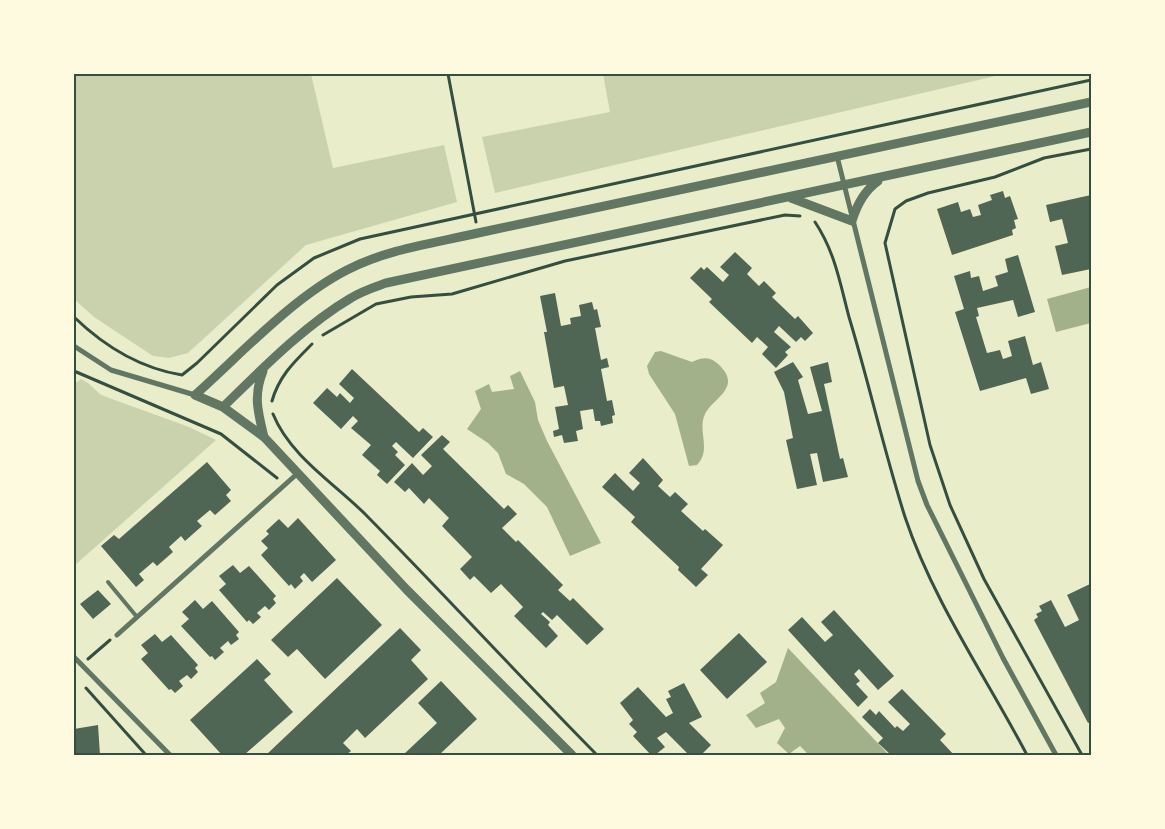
<svg xmlns="http://www.w3.org/2000/svg" width="1165" height="829" viewBox="0 0 1165 829" font-family="'Source Sans 3',sans-serif">
	<style>
		.green { fill: #cad2ad }
		.water { fill: #a3b18a }
		.building { fill: #4f6655 }
		.lines { fill: none; stroke-linecap: round; stroke-linejoin: round }
		.path { stroke: #344e41; stroke-width: 3 }
		.service { stroke: #617663; stroke-width: 4 }
		.minor { stroke: #617663; stroke-width: 5 }
		.tertiary { stroke: #617663; stroke-width: 9 }
		.neatline { fill: none; stroke: #344e41; stroke-width: 2 }
	</style>
	<rect width="100%" height="100%" fill="#e9edc9"/>
	<path class="green" d="M74,74H311L333,168L444,145L457,202L306,245L188,353L169,358L153,356L94,317L74,299Z
		M603,74H1004L495,193L482,137L610,112Z
		M81,379L88,383L101,395L189,427L216,440L74,566V384Z"/>
	<path class="water" d="M1091,287V323L1056,332L1047,299Z
		M661,351L692,362C701,358 708,356 717,363C744,387 714,397 705,414C697,431 712,450 697,465L689,466L675,414L649,374L647,366L655,352Z
		M520,371L535,402L538,420L547,441L601,543L570,556L547,507L524,484L506,474L498,453L488,443L467,429L481,409L475,391L489,384L492,392L514,389L510,376Z
		M788,648L889,755H809L800,746L789,754L777,743L785,728L779,719L756,728L746,715L765,703L760,693L776,682Z"/>
	<path class="building" d="M1003,191L1005,198L1010,196L1018,219L1014,220L1016,228L1012,230L1013,235L952,255L937,209L958,202L961,212L970,209L973,217L981,215L978,205L992,200L990,195Z
		M1091,195V269L1062,275L1055,246L1068,243L1062,219L1050,222L1046,205Z
		M735,252L752,268L747,274L759,286L764,281L776,293L772,297L795,319L798,316L813,333L805,341L801,337L796,342L779,326L774,332L791,347L785,352L788,355L776,368L762,354L768,347L757,337L752,343L709,302L712,299L690,278L701,267L704,270L707,267L723,282L729,275L720,267Z
		M1018,255L1035,312L1018,317L1013,300L977,308L979,316L976,317L987,353L1000,350L1003,359L1012,356L1008,341L1025,336L1033,365L1041,362L1049,389L1031,394L1026,378L980,391L955,312L964,309L954,276L970,271L971,278L979,276L983,291L998,286L995,276L1008,272L1005,259Z
		M555,293L561,326L571,324L570,318L581,316L579,305L592,302L594,310L597,309L601,327L595,328L601,360L607,358L609,367L601,369L607,401L612,400L615,415L612,416L613,423L601,426L600,421H595L593,409L580,411L583,429L576,431L578,441L564,443L562,435L554,437L553,431L559,429L555,407L568,405L564,386L554,388L544,332H547L540,296Z
		M793,362L803,377L798,380L808,414L822,411L810,367L828,362L832,382L824,384L840,459L843,458L848,477L823,482L817,453L810,454L817,485L797,489L786,440L793,438L784,392L774,372Z
		M352,369L419,432L423,428L433,437L413,458L396,442L392,446L398,452L395,455L405,465L387,484L377,475L380,471L362,455L371,445L351,428L358,421L353,416L341,429L313,403L327,388L337,397L340,393L350,403L354,398L339,384Z
		M442,435L450,442L443,449L504,509L508,505L517,514L502,528L516,542L518,540L563,585L558,590L570,601L573,598L604,629L587,645L557,615L552,620L543,612L541,614L550,622L548,625L558,636L546,648L514,616L523,607L501,584L491,593L474,576L470,580L460,569L472,557L442,526L449,518L429,498L424,504L409,488L405,492L394,482L412,463L423,475L432,466L421,455Z
		M643,458L663,480L658,486L670,497L675,492L688,504L681,511L703,531L705,529L723,545L701,569L708,575L696,587L678,570L679,567L631,522L635,517L602,487L615,473L633,491L640,483L629,473Z
		M207,462L231,490L226,495L231,501L215,515L210,510L197,521L202,526L185,541L181,536L169,547L173,552L157,566L153,562L139,574L144,580L136,587L101,546L114,535L119,539Z
		M298,518L336,560L312,582L304,573L300,577L303,581L295,589L291,584L289,586L261,555L268,548L261,541L269,534L266,531L279,519L288,528Z
		M233,565L240,573L249,566L276,596L273,599L276,603L269,610L265,606L257,613L261,617L253,624L249,620L247,622L219,590L226,584L219,576Z
		M337,578L382,625L325,679L297,649L288,657L271,640Z
		M1090,584L1091,722L1088,723L1034,620L1038,617L1036,614L1042,611L1039,606L1051,600L1065,627L1079,620L1067,595Z
		M98,590L111,604L93,619L80,604Z
		M195,600L203,609L212,601L239,632L236,635L239,639L231,645L228,641L220,648L224,652L215,660L212,656L210,657L181,626L189,619L182,612Z
		M834,610L894,676L878,690L859,669L854,674L860,681L856,684L868,697L858,707L788,630L802,617L825,642L833,635L821,622Z
		M400,628L421,650L411,660L428,679L365,738L357,729L343,743L351,751L346,755H266Z
		M739,633L767,662L727,699L700,670Z
		M155,634L162,642L171,635L198,665L195,668L198,672L191,679L187,675L179,681L183,686L175,693L171,689L169,690L141,659L148,653L141,645Z
		M257,659L271,674L264,680L293,712L244,755H222L190,720Z
		M441,681L477,719L439,755H403L437,723L418,703Z
		M684,683L702,717L689,723L711,745L701,755H689L666,732L657,738L665,747L655,755H651L633,736L637,732L629,724L633,720L620,703L638,687L666,717L673,713L666,699L671,697L668,691Z
		M902,689L946,734L940,740L954,755H891L878,743L883,738L862,717L870,709L876,715L879,711L895,728L897,726L903,731L910,724L888,702Z
		M98,725L100,755H74V729Z"/>
	<g class="lines">
		<path class="path" d="M448,74L476,222
			M815,222C835,252 840,283 849,317C869,383 884,451 905,517C933,601 986,677 1027,755
			M74,317C104,346 139,368 182,375L197,363L277,285L314,258L360,239L1091,80
			M323,335L376,304L411,297L452,294L565,261L785,215L800,216
			M74,371L221,434L277,478
			M272,401C279,376 294,362 312,344
			M273,414C290,456 334,483 365,514C443,593 519,676 597,755
			M88,659L110,640
			M86,688L146,755
			M1082,755L984,579L950,505L930,445L885,243L895,209L906,201L928,193L995,177L1044,158L1091,149"/>
		<path class="service" d="M108,582L137,617"/>
		<path class="minor" d="M837,156L918,481L927,505L1003,658L1056,755
			M74,346L111,370L195,395
			M117,635L298,473
			M74,657L170,755"/>
		<path class="tertiary" d="M791,198L852,221C857,204 864,191 878,181
			M263,371C253,396 258,412 264,437
			M223,407C261,370 305,325 351,298C362,291 375,287 386,283L1091,132
			M572,755L407,590L264,437L223,407L195,395C241,354 292,298 347,270C387,249 435,243 478,233L1091,102"/>
	</g>
	<rect width="1165" height="829" fill="none" stroke="#fefae0" stroke-width="150"/>
	<rect x="75" y="75" width="1015" height="679" class="neatline"/>
</svg>
